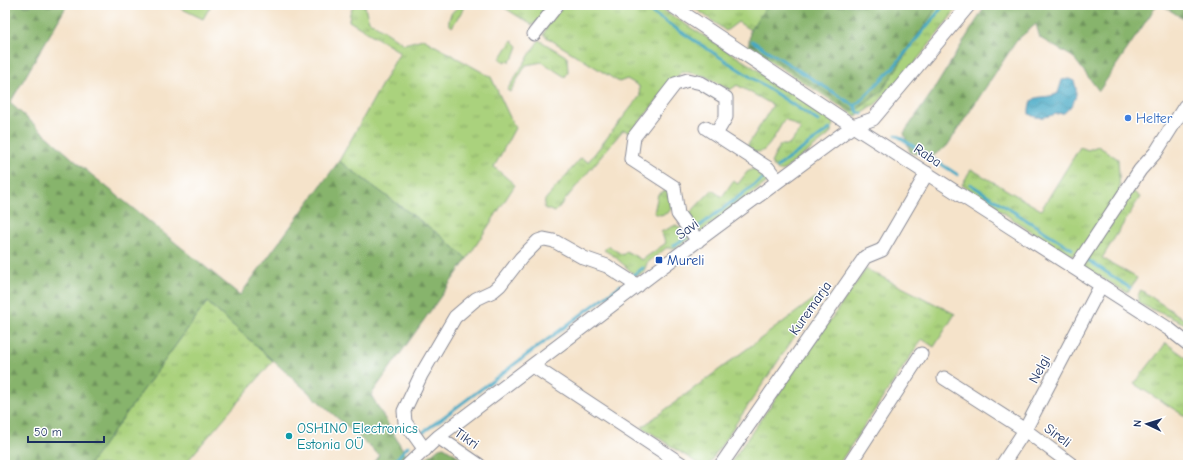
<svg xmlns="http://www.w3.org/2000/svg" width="1193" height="470" viewBox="0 0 1193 470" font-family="'Comic Neue',sans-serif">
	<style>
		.grass { fill: url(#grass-tufts); stroke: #62806e }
		.forest { fill: url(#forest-firs); stroke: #517265 }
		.water { fill: url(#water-waves); stroke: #306c91 }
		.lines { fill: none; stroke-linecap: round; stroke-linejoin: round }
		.stream { stroke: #44a8c4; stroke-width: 3 }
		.minor-casing { stroke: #888994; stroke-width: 15 }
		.minor { stroke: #fff; stroke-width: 13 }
		.shop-dot { fill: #3f7fe0; stroke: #fff; stroke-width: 1.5 }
		.transit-dot { fill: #1a4fb4; stroke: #fff; stroke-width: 1.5 }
		.culture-dot { fill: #0f9aa8; stroke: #fff; stroke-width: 1.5 }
		.labels { text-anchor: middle; stroke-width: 3; stroke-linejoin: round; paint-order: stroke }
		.shop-label { font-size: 14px; fill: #366cbe; stroke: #fff; text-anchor: start }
		.street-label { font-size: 14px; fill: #1b2f5e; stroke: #fff }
		.transit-label { font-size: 14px; fill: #164399; stroke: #fff; text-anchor: start }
		.culture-label { font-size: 14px; fill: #0d838f; stroke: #fff; text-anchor: start }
	</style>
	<defs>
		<pattern id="grass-tufts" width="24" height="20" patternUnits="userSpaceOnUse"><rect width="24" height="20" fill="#aad27d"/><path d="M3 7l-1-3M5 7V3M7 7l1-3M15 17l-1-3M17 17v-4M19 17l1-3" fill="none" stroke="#8aab6a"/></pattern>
		<pattern id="forest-firs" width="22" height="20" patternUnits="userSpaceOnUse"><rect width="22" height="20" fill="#87b46c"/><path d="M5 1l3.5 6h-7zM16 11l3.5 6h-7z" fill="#6e935c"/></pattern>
		<pattern id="water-waves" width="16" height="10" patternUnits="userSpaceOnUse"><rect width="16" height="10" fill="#44a8c4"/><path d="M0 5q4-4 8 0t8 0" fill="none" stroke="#3889a2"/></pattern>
	</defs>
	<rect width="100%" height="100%" fill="#fff"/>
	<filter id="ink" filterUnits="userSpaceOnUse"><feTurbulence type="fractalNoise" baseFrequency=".025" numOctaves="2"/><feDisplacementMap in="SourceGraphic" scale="8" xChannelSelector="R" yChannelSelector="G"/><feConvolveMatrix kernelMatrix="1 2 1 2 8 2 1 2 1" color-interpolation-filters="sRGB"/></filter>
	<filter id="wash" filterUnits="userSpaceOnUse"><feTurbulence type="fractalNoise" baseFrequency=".012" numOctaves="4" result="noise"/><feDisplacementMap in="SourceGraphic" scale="16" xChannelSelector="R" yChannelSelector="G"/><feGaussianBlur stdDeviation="0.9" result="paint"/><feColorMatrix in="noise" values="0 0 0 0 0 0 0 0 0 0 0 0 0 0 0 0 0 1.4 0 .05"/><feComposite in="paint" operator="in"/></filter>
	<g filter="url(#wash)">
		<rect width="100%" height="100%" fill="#f5e3ca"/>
		<path class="grass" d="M174,5H211L203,19Z
			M354,5H366L365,8L369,21L404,44L423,39L491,77L515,128L494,167L515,185L467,259L441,236L339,161L400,52L349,21L350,13Z
			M500,5H550L539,21L532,25Z
			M563,5H655L824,112L833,121L832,130L828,136L784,170L778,171L771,163L780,145H789L801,129L785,119C780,126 771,145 764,150C758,154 751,151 746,148L773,105L737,85L730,90L705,76L682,71L631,132L623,130L555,212L544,208L545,200L581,158L588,162L640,96L639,86L627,79L619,82L543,35L548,25Z
			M691,5H768L750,30L738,22L726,31Z
			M938,5H959C940,31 884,108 856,116L749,47V43L851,110H857L882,91Z
			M460,7L464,8L452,27L449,24C448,16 453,9 460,7Z
			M512,40L518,46L514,57L510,61L505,62L500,59Z
			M539,40L567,57L568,72L565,77L542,62L526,65L510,92L507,90Z
			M1098,146L1118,159L1120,191L1081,249L1072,256L1060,251L962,185L971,169L1041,210L1080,147L1088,150Z
			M753,169L764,173L768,179L766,183L702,231H698L691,223L689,214L712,190L722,197L733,181L738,184L747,172Z
			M1130,189L1140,197L1102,258L1137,278L1129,291L1126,292L1082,266Z
			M668,190L672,207L668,213L660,215L654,213L658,194Z
			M676,225L685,231L690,239L676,248H666L647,263L644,272L636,276L614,256L604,250L608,246L623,255L626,251L642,260L666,243L661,232Z
			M866,269L955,314L934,347L922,339L838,465H729Z
			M826,290L708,465H700L642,427Z
			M1141,290L1188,322V325L1142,305L1138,302V295Z
			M207,302L273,361L184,465H89Z
			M1166,343L1188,359V418L1134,384Z"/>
		<path class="forest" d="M5,5H63L66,7L10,103L82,167L240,295L339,161L441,236L467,259L371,395L410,462L408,465H372L379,455L207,302L89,465H5Z
			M768,5H938L882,91L857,110H851L749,43L750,30Z
			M986,5H1157L1099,91L1073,57L1040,38L1036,24L1017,40L947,146L930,158L910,152L904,133L933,91Z
			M1162,5H1188V22Z
			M444,447L472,465H418L439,448Z"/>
		<path class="water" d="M1069,79L1074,81C1079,94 1075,104 1064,113C1048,114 1042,122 1029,114C1028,90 1045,101 1058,93L1062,80Z"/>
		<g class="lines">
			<path class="stream" d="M640,5L818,121
				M752,41L855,106L858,112L862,114
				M855,106L893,68L944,5
				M896,135L958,175
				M777,167L830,129
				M970,184L1072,249
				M697,228L764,178
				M674,245L685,238
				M1088,260L1130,288
				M633,275L643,268
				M422,433L621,285
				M391,465L408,446"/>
		</g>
	</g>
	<g filter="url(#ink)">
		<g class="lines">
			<defs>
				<path id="minor" d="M671,5L853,126L1169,329L1188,344
					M534,34L557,5
					M706,128L768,168L778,181
					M698,241L678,214L674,187L631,159L634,137L675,84L688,80L701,83L726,98V117L716,134
					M1075,268L1140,170L1156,152L1185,106
					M533,366L683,465
					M944,378L1025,430L1072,465
					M438,437L479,465
					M425,450L405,422L404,411L421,375L455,317L476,299L493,291L500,285L521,258L538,241L544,239L554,241L584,258L607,266L638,286
					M408,465L438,437L662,267L853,126L873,119L969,5
					M721,465L865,257L882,250L927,173
					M849,465L921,354
					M1002,465L1025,430L1101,285"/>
			</defs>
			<use href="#minor" class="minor-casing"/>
			<use href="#minor" class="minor"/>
		</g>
	</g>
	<circle class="shop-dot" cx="1128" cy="118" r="4"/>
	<rect class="transit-dot" x="655" y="256" width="8" height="8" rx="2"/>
	<circle class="culture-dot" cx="289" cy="436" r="4"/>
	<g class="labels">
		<g class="shop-label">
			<text x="1136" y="123">Helter</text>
		</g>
		<g class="street-label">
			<text transform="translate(928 155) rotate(33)" y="5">Raba</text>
			<text transform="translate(687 229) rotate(-36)" y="5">Savi</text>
			<text transform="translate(810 308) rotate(-55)" y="5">Kuremarja</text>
			<text transform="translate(1039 369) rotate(-62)" y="5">Nelgi</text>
			<text transform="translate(1058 435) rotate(37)" y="5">Sireli</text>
			<text transform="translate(467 438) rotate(34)" y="5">Tikri</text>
		</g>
		<g class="transit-label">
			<text x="667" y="265">Mureli</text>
		</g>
		<g class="culture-label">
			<text x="297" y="433">OSHINO Electronics<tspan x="297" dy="16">Estonia OÜ</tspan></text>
		</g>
	</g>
	<rect width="1193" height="470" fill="none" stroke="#fff" stroke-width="20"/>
	<g transform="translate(1147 424) rotate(274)" stroke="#ffffff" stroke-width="3" paint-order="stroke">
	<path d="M0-3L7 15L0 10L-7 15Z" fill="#1b2f5e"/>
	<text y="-6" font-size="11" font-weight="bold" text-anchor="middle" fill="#1b2f5e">N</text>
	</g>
	<path d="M28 436v6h76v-6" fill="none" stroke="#1b2f5e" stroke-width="2"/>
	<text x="34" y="436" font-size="12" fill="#1b2f5e" stroke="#ffffff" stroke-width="3" paint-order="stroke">50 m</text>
</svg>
